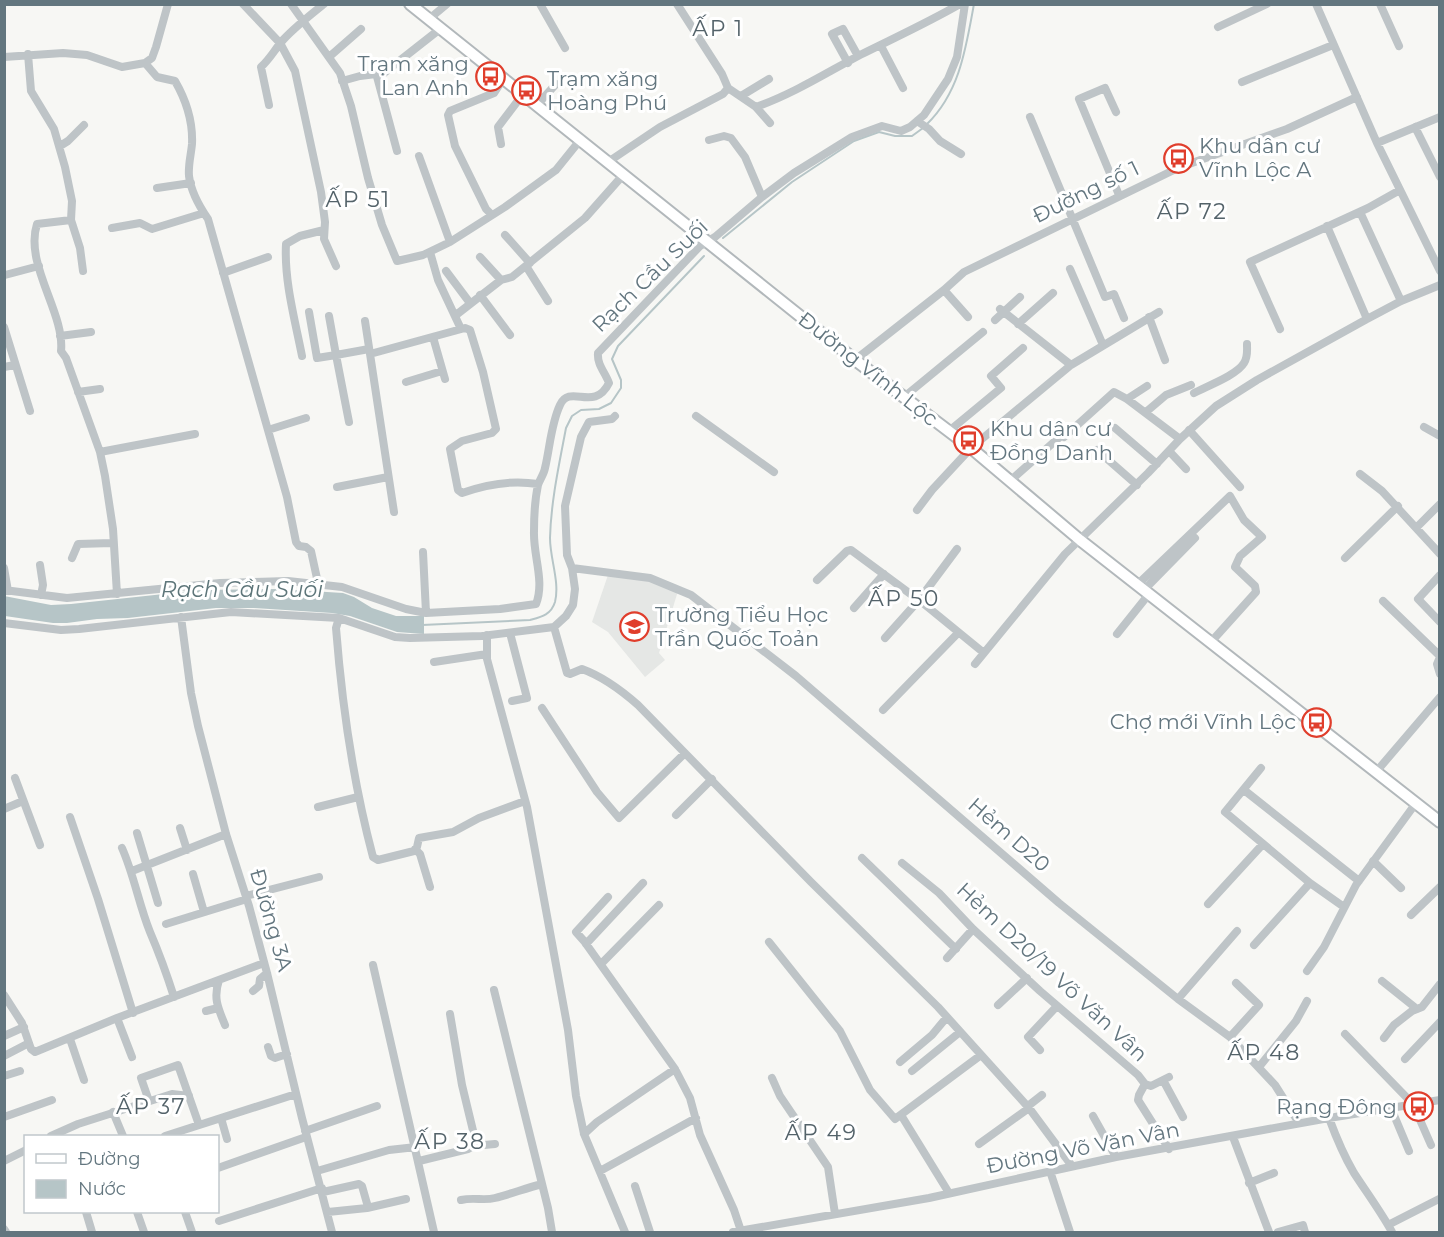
<svg xmlns="http://www.w3.org/2000/svg" width="1444" height="1237" viewBox="0 0 1444 1237" font-family="Montserrat,sans-serif">
	<style>
		.built { fill: #e5e7e5 }
		.water { fill: #b6c5c7 }
		.lines { fill: none; stroke-linecap: round; stroke-linejoin: round }
		.stream { stroke: #b6c5c7; stroke-width: 2 }
		.major-casing { stroke: #b2b8bb; stroke-width: 14 }
		.minor { stroke: #bec4c7; stroke-width: 8 }
		.major { stroke: #fff; stroke-width: 10 }
		.labels { text-anchor: middle; stroke-width: 6; stroke-linejoin: round; paint-order: stroke }
		.poi-label { font-size: 21px; fill: #63767f; stroke: #fff; text-anchor: start }
		.street-label { font-size: 21px; fill: #63767f; stroke: #fff }
		.neighbourhood-label { font-size: 22px; letter-spacing: 1.5px; fill: #54636a; stroke: #fff }
		.water-label { font-size: 22px; font-style: italic; fill: #5e767a; stroke: #fff }
	</style>
	<rect width="100%" height="100%" fill="#f7f7f4"/>
	<path class="built" d="M608,575L649,581L678,591L659,653L665,660L645,677L608,632L592,622Z"/>
	<path class="water" d="M279,589L343,593L354,597L372,608L396,616H424V634L397,632L350,616L332,613L254,608H216L128,618L97,619L67,623H53L5,616L4,596L51,605L71,604L201,590Z"/>
	<g class="lines">
		<path class="stream" d="M927,124C960,92 966,47 974,4
			M723,238L792,182L854,141L879,132L895,136H912L923,128
			M422,625L530,620C541,617 551,615 555,602C560,582 550,559 550,538C551,501 559,465 566,428L572,416L581,410L599,409L611,403L621,388V380L612,359L618,346L704,256"/>
		<defs>
			<path id="major" d="M410,4L855,360L971,448L1080,540L1440,822"/>
		</defs>
		<use href="#major" class="major-casing"/>
		<path class="minor" d="M243,4L280,43L295,71L321,192L325,222L324,239L336,266
			M291,4L340,73L351,106L368,178L382,225L397,261L423,255L450,242L505,207L556,170L581,139
			M540,4L565,48
			M1316,4L1377,143L1440,271
			M1380,4L1399,46
			M429,19L447,4
			M1218,27L1267,4
			M881,46L903,88
			M28,54L31,91L54,129L65,167L72,201L71,220L80,248L83,271
			M4,57L63,53L87,55L122,67L145,63L152,58L156,47L168,4
			M329,57L361,29
			M145,63L157,77L175,81C186,100 193,122 192,144C191,155 188,165 189,176C191,192 199,206 208,219L287,497L296,542L299,546L306,547L311,551L318,583
			M848,63L832,34L843,29L858,56
			M376,73L397,151
			M342,81L360,76L384,73L440,29
			M1242,82L1333,45
			M728,88L756,107L770,123
			M741,96L769,79
			M269,105L261,67C270,59 275,49 283,40C295,27 309,16 324,4
			M537,105L556,84
			M756,107C793,94 826,73 860,55C894,38 927,23 960,4
			M1116,112L1105,88L1079,99L1119,195
			M1030,117L1105,297L1114,294L1124,318
			M917,121L929,129L940,141L961,154
			M1415,127L1440,177
			M709,140L724,136L731,138L745,157L762,197
			M1377,143L1440,117
			M501,144L498,127L523,94
			M60,146L68,141L84,125
			M419,156L450,242
			M608,162L660,127L723,94L728,88L722,74L677,4
			M157,188L191,183
			M1360,212L1401,301
			M492,215L486,209L455,146L448,115L450,111L494,93L503,79
			M71,220L37,224C24,264 65,313 61,351L66,358L100,452L105,476L113,529L117,594
			M1327,226L1367,319
			M112,228L140,223L152,229L204,213
			M505,235L530,263
			M430,252L438,280L461,329
			M480,257L501,280
			M526,266L548,301
			M1070,269L1103,345
			M446,271L470,303
			M223,273L268,257
			M5,275L39,266
			M944,290L968,317
			M480,295L510,335
			M1000,309L1071,365
			M309,312L317,358L336,355L349,422
			M456,315L501,280L512,277L585,218L624,174
			M329,316L336,355L369,349
			M1149,317L1165,360
			M995,320L1020,297
			M365,321L394,512
			M1018,324L1053,293
			M4,327L30,411
			M1280,329L1250,262L1368,208L1400,190
			M60,336L91,332
			M433,337L445,379
			M370,354L465,328L470,330L483,372L496,429L492,433L462,441L450,449L458,490L462,493C487,484 513,480 538,484
			M302,356C295,320 284,281 286,244L300,236L324,230
			M855,360L944,290L964,272L1178,168L1287,129L1357,97
			M4,367L15,365
			M406,382L442,371
			M78,392L100,389
			M1194,393C1207,386 1237,375 1244,363C1248,357 1247,351 1247,344
			M904,397L983,332
			M1127,399L1147,386
			M1146,412L1166,395L1191,385
			M696,416L774,472
			M1424,427L1440,436
			M1115,428L1157,464
			M268,430L306,418
			M1189,430L1240,487
			M949,431L1001,388L991,376L1023,348
			M1097,450L1137,485
			M1169,451L1186,469
			M100,452L195,434
			M1360,474L1382,491L1440,554
			M1010,481L1062,435L1064,437L1114,392L1127,399L1180,439
			M337,487L388,477
			M917,510L932,490L971,448L1071,365L1159,312
			M1416,528L1440,504
			M423,552L426,613
			M72,558L78,544L112,543
			M1345,558L1398,506
			M40,565L43,585L41,595
			M4,568L8,591
			M572,568L650,578L691,595L713,612L796,676L1059,903L1178,999L1230,1037L1275,1085L1299,1123
			M1440,575L1418,599L1440,622
			M817,580L847,551L851,550L924,604L984,653
			M1137,585L1230,496L1244,520L1262,537L1240,556L1235,567L1255,586L1256,592L1211,642
			M4,590L67,598L220,583L288,581L342,587L406,609L426,613L500,609L536,604C545,581 533,556 534,531C534,517 535,499 538,485C540,479 544,474 545,468C550,447 551,424 560,405C570,383 594,413 609,383C605,372 597,365 598,353L700,246L715,237L762,197L794,173L852,137L882,126L901,131L910,127L924,115L948,79L957,57L965,4
			M1144,590L1195,538
			M1383,601L1440,656
			M854,608L884,574
			M181,617L191,693L198,726L226,834L249,906L267,973L302,1118L332,1232
			M339,618L336,628C342,705 353,782 373,857L378,860L414,851L417,847L419,838L453,832L479,818L525,801
			M4,623L61,630L79,629L231,612L339,618L395,637L410,638L482,636L554,627L566,616L573,605L575,589L572,568L567,555L565,506L581,437L589,422L612,419L615,416
			M554,627L567,673L570,674L582,669C604,677 621,690 638,705L811,882L938,1007L1029,1108L1072,1166
			M510,633L527,698L512,701
			M1117,634L1149,594
			M487,635V659L527,807L568,1030L576,1096L584,1134L625,1232
			M885,638L919,600L957,549
			M1440,657L1437,664L1440,674
			M434,662L487,654
			M975,664L1065,554L1148,473L1180,439L1216,406L1257,380L1367,319L1401,301L1440,285
			M542,708L597,792L619,818L685,753
			M883,710L958,633
			M1261,768L1225,812L1310,883L1344,907
			M1376,772L1440,697
			M15,778L40,845
			M1244,790L1359,881
			M318,807L358,797
			M4,809L23,801
			M676,815L712,779
			M70,817L98,899L133,1013
			M180,828L187,850
			M137,833L158,903
			M122,848C134,875 139,905 150,932C159,953 167,975 174,997
			M415,849L420,854L430,887
			M862,858L956,949
			M1373,861L1401,888
			M902,863L939,893L973,929L1040,991L1138,1075L1145,1084L1139,1095L1138,1100L1169,1149
			M132,871L226,834
			M193,874L204,912
			M246,896L319,877
			M608,897L576,932L584,941L675,1069L690,1098L700,1135L734,1210L741,1231
			M1208,904L1263,844
			M1411,915L1440,887
			M166,924L247,899
			M769,942L840,1031L870,1090L895,1119L981,1055
			M586,944L643,883
			M1254,945L1310,883
			M947,958L973,929
			M601,964L659,905
			M373,965L434,1232
			M1307,971L1324,947L1356,885L1416,803
			M219,980C213,998 218,1008 225,1025
			M1382,981L1417,1009
			M494,990L548,1208L552,1232
			M253,991L259,986L260,979L267,973
			M4,995L22,1023L31,1049L35,1052L117,1018L264,963
			M1178,999L1237,931
			M998,1005L1027,978
			M206,1011L218,1008
			M450,1014L462,1085L476,1143L473,1146
			M117,1018L132,1057
			M1345,1034L1413,1104L1431,1145
			M4,1036L24,1027
			M1230,1037L1259,1005L1236,983
			M1384,1038L1394,1025L1412,1011L1422,1007L1440,984
			M70,1039L84,1080
			M268,1047L271,1056L275,1058L287,1054
			M1040,1050L1028,1037L1057,1006
			M4,1056L29,1043
			M1405,1059L1440,1022
			M900,1062L932,1035L947,1017
			M1259,1067L1296,1021L1307,1001
			M912,1071L960,1032
			M4,1076L20,1071
			M772,1078L780,1096L828,1167L835,1214
			M1163,1080L1183,1117
			M1145,1084L1151,1086L1169,1077
			M149,1101L141,1078L178,1065L199,1125
			M1028,1106L1042,1095
			M1391,1108L1409,1151
			M113,1112L123,1136
			M901,1115L949,1193
			M1093,1116L1116,1157
			M4,1117L52,1100
			M221,1118L227,1139
			M1329,1118C1336,1137 1344,1156 1354,1173C1367,1193 1381,1212 1392,1232
			M305,1131L377,1106
			M584,1134L597,1122L675,1069
			M51,1136L78,1124L172,1094L189,1096
			M165,1136L296,1094
			M1233,1137L1269,1232
			M979,1144L1029,1108
			M4,1161L26,1150
			M419,1161L468,1149L473,1146L495,1144
			M218,1168L306,1137
			M317,1171L389,1150L416,1147
			M600,1171L696,1118
			M1050,1171L1070,1232
			M1249,1183L1274,1173
			M635,1186L650,1232
			M323,1192L359,1184L362,1186L368,1207
			M461,1200C474,1197 484,1201 495,1198C511,1194 526,1188 542,1184
			M86,1212L92,1232
			M137,1212L144,1232
			M185,1212L192,1232
			M328,1212L367,1208L406,1199
			M219,1221L322,1188
			M1388,1225L1439,1199
			M4,1229L6,1232
			M733,1232L929,1198L1116,1157L1329,1118L1440,1100
			M1278,1232L1303,1225L1305,1232"/>
		<use href="#major" class="major"/>
	</g>
	<defs>
		<symbol id="bus-ring" viewBox="-11 -11 22 22"><circle r="9.5" fill="#fff" stroke="#e03e2c" stroke-width="1.5"/><path d="M-5-6H5V4H4V6H2V4H-2V6H-4V4H-5ZM-3.5-4V0h7V-4ZM-3.5 1.2v1.5H-2V1.2ZM2 1.2v1.5H3.5V1.2Z" fill="#e03e2c"/></symbol>
		<symbol id="school-ring" viewBox="-11 -11 22 22"><circle r="9.5" fill="#fff" stroke="#e03e2c" stroke-width="1.5"/><path d="M0-5L7-2L0 1L-7-2ZM-4 1L0 2.5L4 1V4Q0 6-4 4Z" fill="#e03e2c"/></symbol>
	</defs>
	<g fill-rule="evenodd">
		<use href="#bus-ring" x="474" y="60" width="33" height="33"/>
		<use href="#bus-ring" x="510" y="74" width="33" height="33"/>
		<use href="#bus-ring" x="1162" y="142" width="33" height="33"/>
		<use href="#bus-ring" x="952" y="424" width="33" height="33"/>
		<use href="#school-ring" x="618" y="610" width="33" height="33"/>
		<use href="#bus-ring" x="1300" y="706" width="33" height="33"/>
		<use href="#bus-ring" x="1402" y="1090" width="33" height="33"/>
	</g>
	<g class="labels">
		<g class="poi-label">
			<text x="469" y="71" text-anchor="end">Trạm xăng<tspan x="469" dy="24">Lan Anh</tspan></text>
			<text x="547" y="86">Trạm xăng<tspan x="547" dy="24">Hoàng Phú</tspan></text>
			<text x="1199" y="153">Khu dân cư<tspan x="1199" dy="24">Vĩnh Lộc A</tspan></text>
			<text x="990" y="436">Khu dân cư<tspan x="990" dy="24">Đồng Danh</tspan></text>
			<text x="655" y="622">Trường Tiểu Học<tspan x="655" dy="24">Trần Quốc Toản</tspan></text>
			<text x="1296" y="729" text-anchor="end">Chợ mới Vĩnh Lộc</text>
			<text x="1397" y="1114" text-anchor="end">Rạng Đông</text>
		</g>
		<g class="street-label">
			<text transform="translate(1086 192) rotate(-26)" y="7">Đường số 1</text>
			<text transform="translate(650 276) rotate(-44)" y="7">Rạch Cầu Suối</text>
			<text transform="translate(868 369) rotate(38)" y="7">Đường Vĩnh Lộc</text>
			<text transform="translate(1009 835) rotate(41)" y="7">Hẻm D20</text>
			<text transform="translate(271 920) rotate(74)" y="7">Đường 3A</text>
			<text transform="translate(1052 972) rotate(43)" y="7">Hẻm D20/19 Võ Văn Vân</text>
			<text transform="translate(1083 1148) rotate(-11)" y="7">Đường Võ Văn Vân</text>
		</g>
		<g class="neighbourhood-label">
			<text x="718" y="36">ẤP 1</text>
			<text x="358" y="207">ẤP 51</text>
			<text x="1192" y="219">ẤP 72</text>
			<text x="904" y="606">ẤP 50</text>
			<text x="1264" y="1060">ẤP 48</text>
			<text x="151" y="1114">ẤP 37</text>
			<text x="821" y="1140">ẤP 49</text>
			<text x="450" y="1149">ẤP 38</text>
		</g>
		<g class="water-label">
			<text x="242" y="597">Rạch Cầu Suối</text>
		</g>
	</g>
	<rect width="1444" height="1237" fill="none" stroke="#63767f" stroke-width="12"/>
	<rect x="24" y="1135" width="195" height="78" fill="#ffffff" stroke="#c1c8cc" stroke-width="1.5"/>
	<rect x="36" y="1154" width="30" height="9" fill="#ffffff" stroke="#c1c8cc" stroke-width="1.5"/>
	<text x="78" y="1165" font-size="18" fill="#63767f">Đường</text>
	<rect x="36" y="1180" width="30" height="18" fill="#b6c5c7" stroke="#c1c8cc" stroke-width="1.5"/>
	<text x="78" y="1195" font-size="18" fill="#63767f">Nước</text>
</svg>
